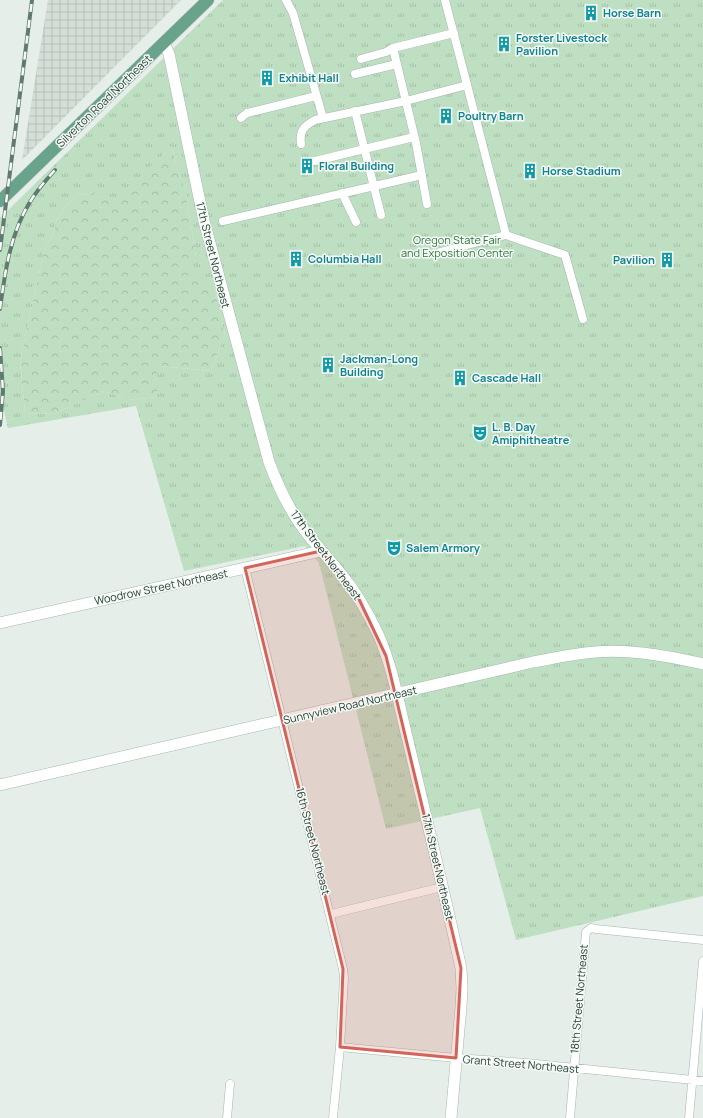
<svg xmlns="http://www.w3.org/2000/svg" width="703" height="1118" viewBox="0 0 703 1118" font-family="Manrope,sans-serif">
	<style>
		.industrial { fill: url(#industrial-grid) }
		.forest { fill: url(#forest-crowns) }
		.park { fill: url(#park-tufts); fill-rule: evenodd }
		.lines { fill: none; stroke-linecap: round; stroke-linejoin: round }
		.street-casing { stroke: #a7b6af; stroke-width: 9 }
		.secondary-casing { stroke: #a4baae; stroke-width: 12 }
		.primary-casing { stroke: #c2cac6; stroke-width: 13 }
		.street { stroke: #fff; stroke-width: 8 }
		.secondary { stroke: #fff; stroke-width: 11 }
		.primary { stroke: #6aa38b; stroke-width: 12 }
		.rail-casing { stroke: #5f7b6f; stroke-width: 4 }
		.rail { stroke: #f6faf7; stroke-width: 2.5; stroke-dasharray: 8; stroke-linecap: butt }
		.marked { fill: #d1655a; fill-opacity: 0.2; stroke: #d1655a; stroke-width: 3; stroke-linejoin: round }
		.labels { text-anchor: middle; stroke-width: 3; stroke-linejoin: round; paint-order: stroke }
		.culture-label { font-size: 11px; font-weight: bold; fill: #0d838f; stroke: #f6faf7; text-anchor: start }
		.street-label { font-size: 11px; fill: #244034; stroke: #f6faf7 }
		.park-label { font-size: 11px; fill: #2e773e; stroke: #f6faf7 }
	</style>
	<defs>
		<pattern id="industrial-grid" width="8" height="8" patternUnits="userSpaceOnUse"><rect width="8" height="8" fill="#d3ded7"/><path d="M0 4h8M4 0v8" fill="none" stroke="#b5c0b9"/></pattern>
		<pattern id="forest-crowns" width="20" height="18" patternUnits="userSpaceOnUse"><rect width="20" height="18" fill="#bfdfc2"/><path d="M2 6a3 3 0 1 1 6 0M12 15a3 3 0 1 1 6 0" fill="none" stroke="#a4c0a7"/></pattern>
		<pattern id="park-tufts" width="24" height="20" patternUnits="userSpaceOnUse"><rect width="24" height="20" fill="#bfdfc2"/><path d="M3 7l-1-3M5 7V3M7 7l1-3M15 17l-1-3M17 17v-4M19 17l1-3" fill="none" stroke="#a4c0a7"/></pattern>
	</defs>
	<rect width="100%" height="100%" fill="#e5eee9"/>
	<path class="industrial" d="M48,0H181L22,160Z"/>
	<path class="forest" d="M172,146L178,173L185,187L196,257L214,286L225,334L211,371L158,366L157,397L128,400L104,391L53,414L25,413L20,361L44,250L53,235L57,219L67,205L78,195L95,192L111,203Z"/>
	<path class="park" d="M223,0H703V896L516,940L480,808L386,829L319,563L305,546L184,571L136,406L8,428L0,396V218ZM172,146L178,173L185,187L196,257L182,271L214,286L225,334L211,371L157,366V397L128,400L104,391L53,414L25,413L20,361L44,250L53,235L57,219L67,205L78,195L95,192L111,204Z"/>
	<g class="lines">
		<defs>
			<path id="street" d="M286,0L293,13L323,118
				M445,0L506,235
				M361,59L386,52L393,48
				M355,74L397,64
				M355,111L381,215
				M241,118L247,113L316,96
				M301,144C299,131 304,126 315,120L406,101L467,85
				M315,161L414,137
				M342,193L356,222
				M427,204L416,143L393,48L454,33
				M223,221L422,175
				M440,252L506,235L565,255L583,319
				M245,568L343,969L344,978L340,1047L333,1118
				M331,914L442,887
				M340,1047L456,1058L526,1063L703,1081
				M227,1118L230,1084
				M570,1118L586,932L591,928L596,929L703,940
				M689,1118L703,961"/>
			<path id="secondary" d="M164,43L169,54L204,221L269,462C278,486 289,510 305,531C317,546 330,560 342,575C357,593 368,613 378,634C393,667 399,706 408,741C426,816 444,892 461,968L462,989L461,1007L451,1118
				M0,623L321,551
				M0,785L533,662C550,659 567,655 585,653C625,648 664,655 703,664"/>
			<path id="primary" d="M0,201L208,0"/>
		</defs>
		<use href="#street" class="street-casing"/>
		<use href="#secondary" class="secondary-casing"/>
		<use href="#primary" class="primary-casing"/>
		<use href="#street" class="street"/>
		<use href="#secondary" class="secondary"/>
		<use href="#primary" class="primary"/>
		<defs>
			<path id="rail" d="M0,250L32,0
				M0,309C5,272 10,234 30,202C37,190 46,180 55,170
				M0,348L3,391L0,425"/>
		</defs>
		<use href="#rail" class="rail-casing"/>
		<use href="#rail" class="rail"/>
	</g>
	<path class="marked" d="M321,551L358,597L386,656L461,968L456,1058L340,1047L343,969L245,568Z"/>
	<defs>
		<symbol id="building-bare" viewBox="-9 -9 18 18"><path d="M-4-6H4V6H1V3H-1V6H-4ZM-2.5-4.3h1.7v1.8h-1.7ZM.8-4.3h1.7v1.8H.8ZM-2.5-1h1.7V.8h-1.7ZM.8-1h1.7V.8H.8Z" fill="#0f9aa8" stroke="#f6faf7" stroke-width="2.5" paint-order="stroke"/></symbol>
		<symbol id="theatre-bare" viewBox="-9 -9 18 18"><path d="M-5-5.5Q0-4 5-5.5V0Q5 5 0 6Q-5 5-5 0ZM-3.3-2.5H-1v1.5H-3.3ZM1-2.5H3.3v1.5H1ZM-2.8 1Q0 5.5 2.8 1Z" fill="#0f9aa8" stroke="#f6faf7" stroke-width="2.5" paint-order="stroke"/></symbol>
	</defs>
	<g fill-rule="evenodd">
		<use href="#building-bare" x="580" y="2" width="22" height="22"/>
		<use href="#building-bare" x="493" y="33" width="22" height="22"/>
		<use href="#building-bare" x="256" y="67" width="22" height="22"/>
		<use href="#building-bare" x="435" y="105" width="22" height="22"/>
		<use href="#building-bare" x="296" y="155" width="22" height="22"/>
		<use href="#building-bare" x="519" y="160" width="22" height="22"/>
		<use href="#building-bare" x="285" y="248" width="22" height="22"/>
		<use href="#building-bare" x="656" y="249" width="22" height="22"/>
		<use href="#building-bare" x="317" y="354" width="22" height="22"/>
		<use href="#building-bare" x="449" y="367" width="22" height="22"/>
		<use href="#theatre-bare" x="469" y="422" width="22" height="22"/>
		<use href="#theatre-bare" x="383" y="537" width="22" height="22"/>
	</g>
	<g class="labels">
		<g class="culture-label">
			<text x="603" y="17">Horse Barn</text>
			<text x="516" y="42">Forster Livestock<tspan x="516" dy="13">Pavilion</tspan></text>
			<text x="279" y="82">Exhibit Hall</text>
			<text x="458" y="120">Poultry Barn</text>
			<text x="319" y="170">Floral Building</text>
			<text x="542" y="175">Horse Stadium</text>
			<text x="308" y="263">Columbia Hall</text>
			<text x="655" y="264" text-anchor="end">Pavilion</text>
			<text x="340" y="363">Jackman-Long<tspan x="340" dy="13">Building</tspan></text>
			<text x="472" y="382">Cascade Hall</text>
			<text x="492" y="431">L. B. Day<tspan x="492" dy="13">Amiphitheatre</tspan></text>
			<text x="406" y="552">Salem Armory</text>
		</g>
		<g class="street-label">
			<text transform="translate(104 101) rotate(-44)" y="4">Silverton Road Northeast</text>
			<text transform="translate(213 255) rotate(76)" y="4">17th Street Northeast</text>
			<text transform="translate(326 555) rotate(53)" y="4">17th Street Northeast</text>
			<text transform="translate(161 587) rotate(-12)" y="4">Woodrow Street Northeast</text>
			<text transform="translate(350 705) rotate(-13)" y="4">Sunnyview Road Northeast</text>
			<text transform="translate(313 841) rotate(76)" y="4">16th Street Northeast</text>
			<text transform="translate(438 867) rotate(77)" y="4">17th Street Northeast</text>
			<text transform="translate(579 999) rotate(-85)" y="4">18th Street Northeast</text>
			<text transform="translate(521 1064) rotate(5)" y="4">Grant Street Northeast</text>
		</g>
		<g class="park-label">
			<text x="457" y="244">Oregon State Fair<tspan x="457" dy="13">and Exposition Center</tspan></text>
		</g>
	</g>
</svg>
